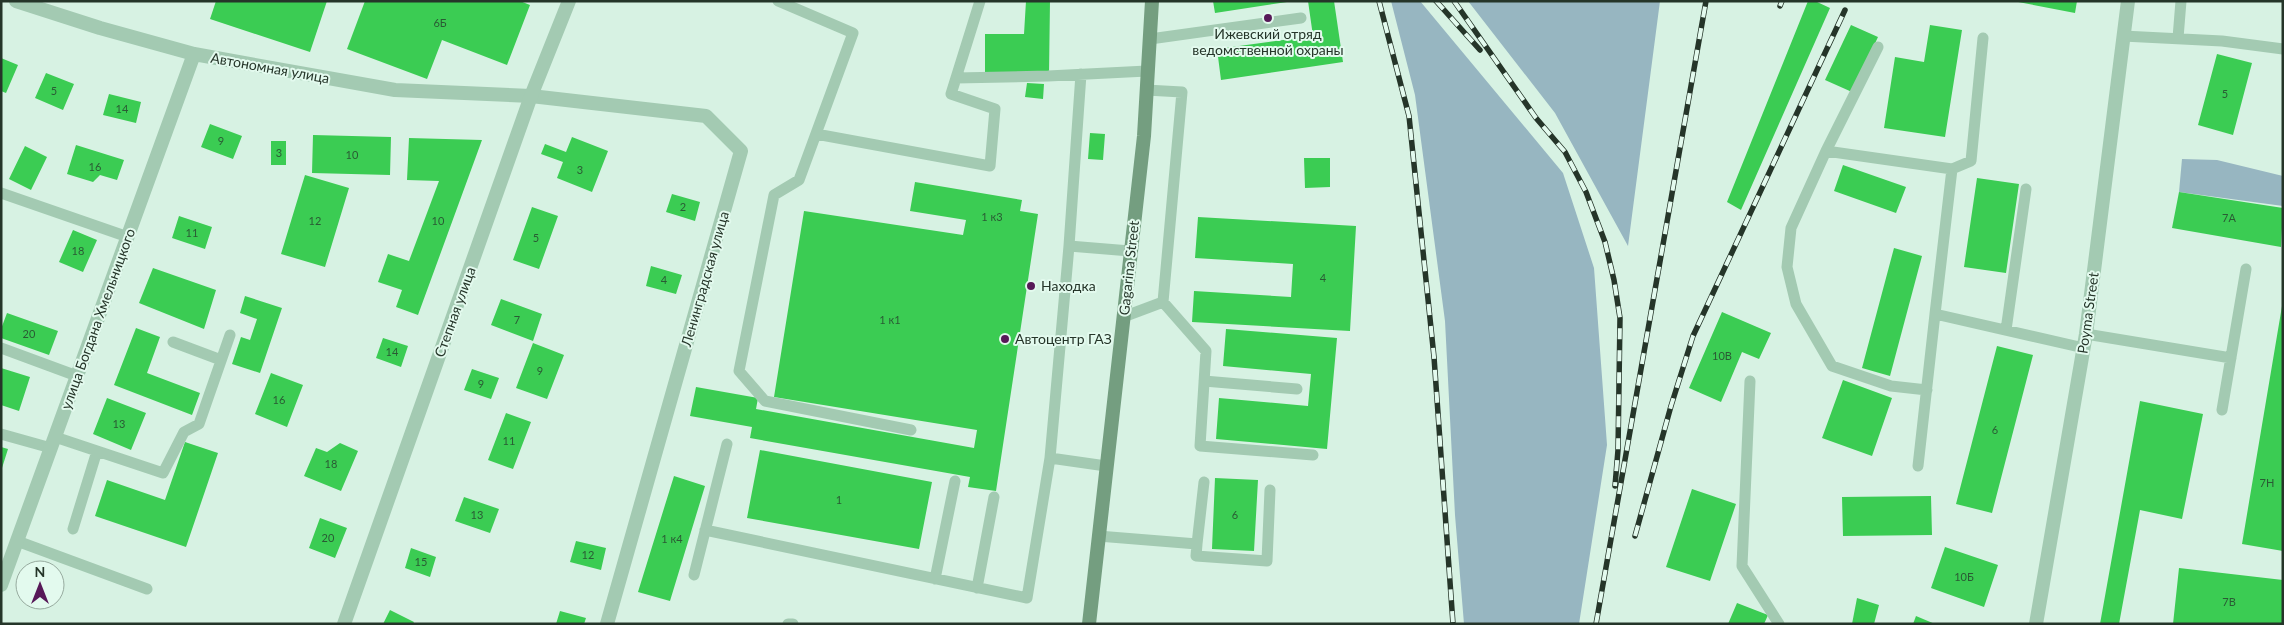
<svg xmlns="http://www.w3.org/2000/svg" width="2284" height="625" viewBox="0 0 2284 625" font-family="Lato,sans-serif">
	<style>
		.green { fill: #97b6c1 }
		.building { fill: #3bcc53 }
		.lines { fill: none; stroke-linecap: round; stroke-linejoin: round }
		.service { stroke: #a3cab2; stroke-width: 11 }
		.minor { stroke: #a3cab2; stroke-width: 14 }
		.tertiary { stroke: #a3cab2; stroke-width: 14 }
		.secondary { stroke: #749e80; stroke-width: 14 }
		.rail-casing { stroke: #253529; stroke-width: 5.5 }
		.rail { stroke: #e3faee; stroke-width: 4; stroke-dasharray: 11; stroke-linecap: butt }
		.poi-dot { fill: #571958; stroke: #e3faee; stroke-width: 2 }
		.labels { text-anchor: middle; stroke-width: 4; stroke-linejoin: round; paint-order: stroke }
		.number-label { font-size: 11px; fill: #2a5b34 }
		.poi-label { font-size: 14px; fill: #253529; stroke: #e3faee; text-anchor: start }
		.street-label { font-size: 14px; fill: #253529; stroke: #e3faee }
	</style>
	<rect width="100%" height="100%" fill="#d7f2e3"/>
	<path class="green" d="M1391,1H1420L1563,173L1594,268L1607,445L1579,624H1464L1455,515L1445,321L1415,95Z
		M1468,1H1660L1628,246L1555,113Z
		M2182,159L2217,160L2283,176V206L2179,192Z"/>
	<path class="building" d="M216,1H327L310,52L210,19Z
		M365,1H520L530,5L507,65L442,40L427,79L347,49Z
		M1026,1H1050L1049,74H985V34H1024Z
		M1213,1H1287V2L1215,13Z
		M1308,1H1334L1343,62L1221,80L1217,49L1313,36Z
		M1808,1H1815L1830,8L1741,210L1727,202Z
		M2013,1H2077L2075,13Z
		M1851,25L1878,37L1852,92L1825,80Z
		M1930,25L1962,30L1945,137L1884,128L1895,57L1924,62Z
		M2217,54L2252,63L2233,135L2198,125Z
		M1,58L18,65L6,93L1,91Z
		M46,73L74,84L63,110L35,98Z
		M1027,83L1044,84L1043,99L1025,97Z
		M109,94L141,102L136,123L103,115Z
		M210,124L242,136L233,159L201,147Z
		M1090,133L1105,134L1103,160L1088,159Z
		M313,135L391,137L390,175L312,173Z
		M572,137L608,151L592,192L557,178L563,162L541,154L545,144L566,152Z
		M409,138L482,140L418,315L396,307L402,290L378,282L388,254L409,261L439,181L407,180Z
		M271,141H286V165H271Z
		M76,145L124,160L117,180L100,175L93,182L67,174Z
		M25,146L47,157L31,190L9,179Z
		M1304,158H1330V187L1305,188Z
		M1843,165L1906,187L1896,213L1834,191Z
		M305,175L349,188L325,267L281,254Z
		M1977,178L2019,184L2006,273L1964,267Z
		M915,182L1022,200L1020,211L1038,214L996,491L968,487L970,477L750,438L752,427L690,416L696,387L758,398L756,409L974,448L977,430L774,397L804,211L963,235L966,220L910,211Z
		M2179,192L2283,208L2281,247L2172,228Z
		M672,194L700,202L695,221L666,212Z
		M532,207L558,216L539,269L513,260Z
		M179,216L212,227L205,249L172,238Z
		M1198,217L1356,226L1350,331L1192,322L1194,291L1291,297L1293,264L1195,258Z
		M73,230L97,240L83,272L59,262Z
		M1894,248L1922,256L1890,376L1862,368Z
		M651,266L682,275L676,294L646,286Z
		M153,268L216,290L204,329L139,303Z
		M245,296L282,308L260,373L232,364L241,337L250,340L257,319L240,313Z
		M501,299L542,314L533,341L491,325Z
		M2282,306H2283V551L2242,544Z
		M1722,312L1771,333L1759,359L1742,352L1721,402L1689,388Z
		M7,313L58,331L49,355L1,338V329Z
		M136,328L160,337L147,373L200,393L192,415L114,385Z
		M1226,329L1337,338L1327,449L1216,439L1219,398L1308,406L1311,374L1223,366Z
		M383,338L408,346L401,367L376,358Z
		M533,343L564,355L547,399L516,388Z
		M1997,346L2033,355L1992,513L1956,504Z
		M1,368L30,377L19,411L1,405Z
		M472,369L499,378L491,399L464,390Z
		M271,373L303,385L287,427L255,414Z
		M1843,380L1892,398L1872,456L1822,438Z
		M107,398L146,413L131,450L93,434Z
		M2140,401L2203,414L2182,519L2140,510L2119,624H2100Z
		M506,413L531,422L513,469L488,460Z
		M185,442L218,453L186,547L95,516L107,480L165,500Z
		M340,443L358,451L341,491L304,476L316,448L327,452Z
		M1,447L8,449L2,468H1Z
		M760,450L932,482L919,549L747,518Z
		M674,476L705,486L670,601L638,592Z
		M1215,478L1258,480L1254,551L1212,549Z
		M1692,489L1736,504L1710,581L1666,567Z
		M1931,496L1932,535L1843,536L1842,497Z
		M464,497L499,509L490,533L455,521Z
		M320,518L347,528L335,558L309,548Z
		M576,541L606,548L601,570L570,562Z
		M1945,547L1998,565L1984,607L1931,588Z
		M411,548L436,557L430,577L405,568Z
		M2179,568L2283,580V624H2173Z
		M1857,598L1879,605L1874,624H1852Z
		M1737,603L1768,615L1764,624H1728Z
		M390,610L414,622L413,624H383Z
		M560,611L586,618L584,624H556Z
		M1916,616L1935,624H1913Z"/>
	<g class="lines">
		<path class="service" d="M778,1L853,33L799,180L774,195L739,371L765,401L911,430
			M2123,36L2222,41L2283,49
			M2178,38L2181,1
			M1150,39L1301,18
			M1878,47L1826,151L1952,169L1935,314
			M956,78L1048,76L1147,71
			M816,134L990,166L995,109L951,94L980,1
			M1826,151L1791,228L1787,267L1796,304L1832,366L1891,386L1927,390
			M1952,169L1971,161L1983,38
			M1,193L128,237
			M1069,246L1130,251
			M1163,302L1206,351L1200,446L1313,455
			M1123,317L1163,302L1182,92L1146,90
			M2006,330L2026,189
			M2086,334L2231,358
			M173,342L221,360
			M1,348L77,376
			M1204,381L1297,389
			M1750,381L1742,566L1779,624
			M2222,410L2246,269
			M1,434L51,448
			M55,437L163,473L184,432L199,424L230,335
			M1050,458L1106,466
			M1918,466L1935,314L2084,348
			M73,529L97,451
			M705,530L1027,598L1050,458L1069,246L1081,74
			M1098,536L1197,544L1204,482
			M17,541L147,589
			M1197,544L1196,556L1267,561L1270,490
			M694,575L727,444
			M935,579L955,481
			M977,588L994,497
			M788,624H793"/>
		<path class="minor" d="M16,1L100,28L194,54L395,90L531,96L706,116L741,151L607,624
			M1,585L194,54"/>
		<path class="tertiary" d="M344,624L531,96L569,1
			M2036,624L2086,334L2128,1"/>
		<path class="secondary" d="M1089,624L1144,136L1152,1"/>
		<defs>
			<path id="rail" d="M1379,1L1409,116L1434,357L1453,624
				M1436,1L1480,50
				M1454,1L1536,118L1565,152L1586,192L1605,242L1614,280L1620,318L1618,450L1615,486
				M1780,6L1782,1
				M1635,536L1671,406L1693,336L1845,10
				M1596,624L1706,1"/>
		</defs>
		<use href="#rail" class="rail-casing"/>
		<use href="#rail" class="rail"/>
	</g>
	<g class="poi-dot">
		<circle cx="1268" cy="18" r="5"/>
		<circle cx="1031" cy="286" r="5"/>
		<circle cx="1005" cy="339" r="5"/>
	</g>
	<g class="labels">
		<g class="number-label">
			<text x="440" y="27">6Б</text>
			<text x="54" y="95">5</text>
			<text x="2225" y="98">5</text>
			<text x="122" y="113">14</text>
			<text x="221" y="145">9</text>
			<text x="279" y="157">3</text>
			<text x="352" y="159">10</text>
			<text x="95" y="171">16</text>
			<text x="580" y="174">3</text>
			<text x="683" y="211">2</text>
			<text x="992" y="221">1 к3</text>
			<text x="2229" y="222">7А</text>
			<text x="315" y="225">12</text>
			<text x="438" y="225">10</text>
			<text x="192" y="237">11</text>
			<text x="536" y="242">5</text>
			<text x="78" y="255">18</text>
			<text x="1323" y="282">4</text>
			<text x="664" y="284">4</text>
			<text x="517" y="324">7</text>
			<text x="890" y="324">1 к1</text>
			<text x="29" y="338">20</text>
			<text x="392" y="356">14</text>
			<text x="1722" y="360">10В</text>
			<text x="540" y="375">9</text>
			<text x="481" y="388">9</text>
			<text x="279" y="404">16</text>
			<text x="119" y="428">13</text>
			<text x="1995" y="434">6</text>
			<text x="509" y="445">11</text>
			<text x="331" y="468">18</text>
			<text x="2267" y="487">7Н</text>
			<text x="839" y="504">1</text>
			<text x="477" y="519">13</text>
			<text x="1235" y="519">6</text>
			<text x="328" y="542">20</text>
			<text x="672" y="543">1 к4</text>
			<text x="588" y="559">12</text>
			<text x="421" y="566">15</text>
			<text x="1964" y="581">10Б</text>
			<text x="2229" y="606">7В</text>
		</g>
		<g class="poi-label">
			<text x="1268" y="39" text-anchor="middle">Ижевский отряд<tspan x="1268" dy="16">ведомственной охраны</tspan></text>
			<text x="1041" y="291">Находка</text>
			<text x="1015" y="344">Автоцентр ГАЗ</text>
		</g>
		<g class="street-label">
			<text transform="translate(270 68) rotate(10)" y="5">Автономная улица</text>
			<text transform="translate(1129 268) rotate(-84)" y="5">Gagarina Street</text>
			<text transform="translate(705 279) rotate(-74)" y="5">Ленинградская улица</text>
			<text transform="translate(455 312) rotate(-70)" y="5">Степная улица</text>
			<text transform="translate(2088 313) rotate(-82)" y="5">Poyma Street</text>
			<text transform="translate(98 319) rotate(-70)" y="5">улица Богдана Хмельницкого</text>
		</g>
	</g>
	<rect width="2284" height="625" fill="none" stroke="#253529" stroke-width="5"/>
	<g transform="translate(40 585)"><circle r="24" fill="#e3faee" stroke="#97ab9f"/>
	<path d="M0-4L9 19L0 12L-9 19Z" fill="#571958"/>
	<text y="-8" font-size="14" font-weight="bold" text-anchor="middle" fill="#253529">N</text>
	</g>
</svg>
